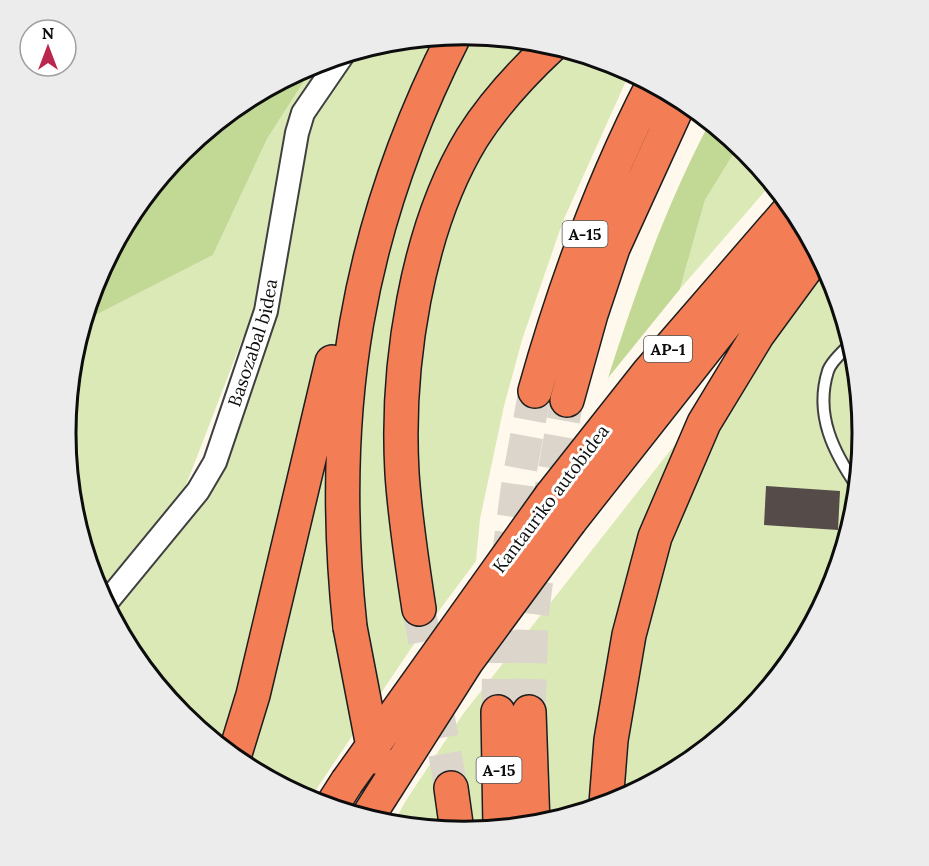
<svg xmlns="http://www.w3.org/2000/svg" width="929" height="866" viewBox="0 0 929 866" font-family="Lora,serif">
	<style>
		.green { fill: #dbe9b7 }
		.forest { fill: #c2d996 }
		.building { fill: #554b49 }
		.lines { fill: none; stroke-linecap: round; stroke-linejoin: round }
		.motorway-tunnel { stroke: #dbd5cb; stroke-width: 33; stroke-dasharray: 33 16; stroke-linecap: butt }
		.service-casing { stroke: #404040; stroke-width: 14 }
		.minor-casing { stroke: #404040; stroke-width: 26 }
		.motorway-casing { stroke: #1e1e1e; stroke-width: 36 }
		.service { stroke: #fff; stroke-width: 10 }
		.minor { stroke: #fff; stroke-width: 22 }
		.motorway { stroke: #f37e56; stroke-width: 33 }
		.motorway-bridge-casing { stroke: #1e1e1e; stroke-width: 36; stroke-linecap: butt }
		.motorway-bridge { stroke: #f37e56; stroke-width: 33 }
		.labels { text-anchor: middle; stroke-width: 6; stroke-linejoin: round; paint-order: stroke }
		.shield { fill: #fff; stroke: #565656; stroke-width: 1.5 }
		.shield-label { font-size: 16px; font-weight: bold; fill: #0d0d0d }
		.street-label { font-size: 18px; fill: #0d0d0d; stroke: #fff }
		.rim { fill: none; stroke: #0d0d0d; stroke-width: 3 }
	</style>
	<rect width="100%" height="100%" fill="#fff8ed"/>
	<path class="green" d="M465,35C521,40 580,45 630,72L563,221L522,340L504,406L480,519L476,561L412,647L309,800L243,764L182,715L133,654L108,608L206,495L260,343L244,335L179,503L102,597C94,582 90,565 85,549C63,474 61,396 84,321L213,255L267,139L315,64L387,42Z
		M739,145L772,183L680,289L705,200Z
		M827,271C846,306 855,350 859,389C863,429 863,471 855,511C830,638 736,753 616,801C569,820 516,830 465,831C442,832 417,827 393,824L405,802L463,714L684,433Z"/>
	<path class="forest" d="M315,64L267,139L213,255L84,321C118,208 203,107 315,64Z
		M710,122L739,145L705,200L680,289L608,378C636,290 667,203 710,122Z"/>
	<path class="building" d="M766,486L840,491L838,530L764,525Z"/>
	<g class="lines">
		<path class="motorway-tunnel" d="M419,609L451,788
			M498,712L499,626L518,483L535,391
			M529,712L532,618L541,545L567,400"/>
		<defs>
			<path id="service" d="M851,343C845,350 831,361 828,371C814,415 834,453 858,488"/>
			<g id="minor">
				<path id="s1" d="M106,603L198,491L215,462L266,311L297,133L303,113L342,56"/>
			</g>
			<path id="motorway" d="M535,391C565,284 602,183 653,84
				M567,400L591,314L613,248L681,99
				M551,496L649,372L792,207
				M570,521L730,318L802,241
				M419,609C412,564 405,519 402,473C396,367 416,230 472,138C494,103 522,73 552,45
				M350,627C327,412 356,229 454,36
				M498,712L500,828
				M529,712L533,825
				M234,757L253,695L332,362
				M451,788L457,831
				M606,804L611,740L629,635L655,537L704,423L758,334L818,252
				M331,807L347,782"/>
		</defs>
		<use href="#service" class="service-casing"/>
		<use href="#minor" class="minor-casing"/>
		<use href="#motorway" class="motorway-casing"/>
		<use href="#service" class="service"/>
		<use href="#minor" class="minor"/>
		<use href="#motorway" class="motorway"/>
		<defs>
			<path id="motorway-bridge" d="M350,627L375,757
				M347,782L551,496
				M367,818L467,661L570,521"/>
		</defs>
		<use href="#motorway-bridge" class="motorway-bridge-casing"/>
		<use href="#motorway-bridge" class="motorway-bridge"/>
	</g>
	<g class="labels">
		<g class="shield">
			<rect x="562.5" y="221" width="45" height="26" rx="4.5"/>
			<rect x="644" y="336" width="48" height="26" rx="4.5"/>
			<rect x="476.5" y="757" width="45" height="26" rx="4.5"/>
		</g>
		<g class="shield-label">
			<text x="585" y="240">A-15</text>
			<text x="668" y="355">AP-1</text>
			<text x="499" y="776">A-15</text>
		</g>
		<g class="street-label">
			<text dy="6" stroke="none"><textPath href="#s1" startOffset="304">Basozabal bidea</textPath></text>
			<text transform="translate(551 499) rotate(-53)" y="6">Kantauriko autobidea</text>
		</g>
	</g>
	<path d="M0 0H929V866H0ZM76 433a388 388 0 1 1 776 0a388 388 0 1 1-776 0Z" fill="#ececec" fill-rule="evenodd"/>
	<path class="rim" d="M76 433a388 388 0 1 1 776 0a388 388 0 1 1-776 0Z"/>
	<g transform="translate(48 48)"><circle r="28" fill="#ffffff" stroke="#9e9e9e" stroke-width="1.5"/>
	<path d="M0-4.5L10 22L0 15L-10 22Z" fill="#bb264c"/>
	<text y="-9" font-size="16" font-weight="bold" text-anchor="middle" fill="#0d0d0d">N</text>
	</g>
</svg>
